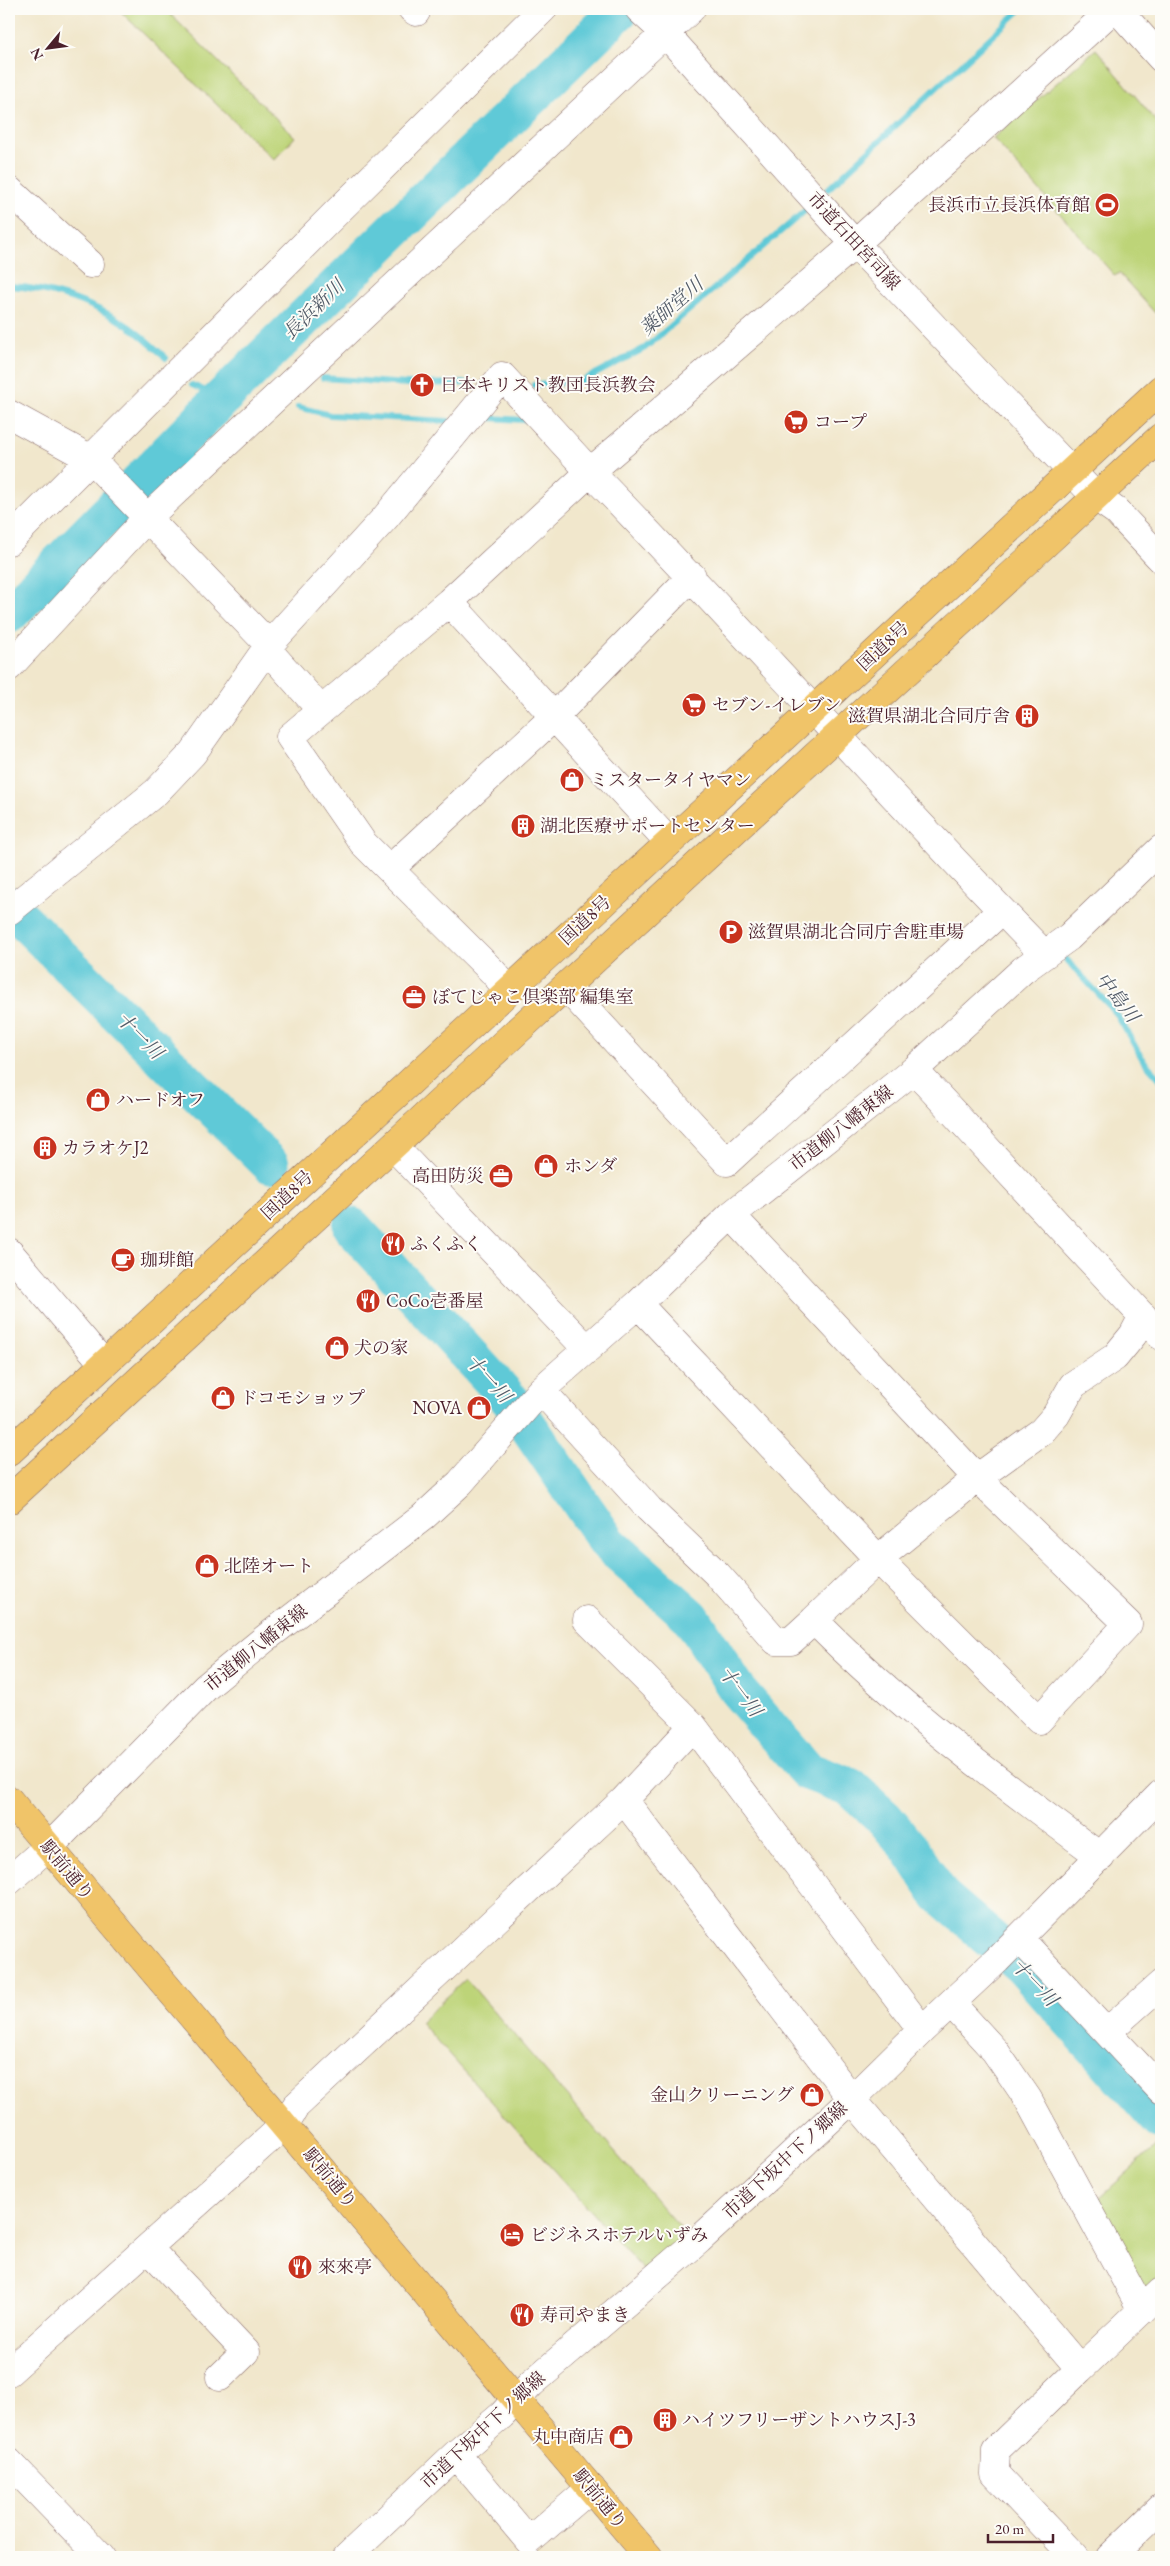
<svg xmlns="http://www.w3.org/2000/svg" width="1170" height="2566" viewBox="0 0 1170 2566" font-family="'EB Garamond','Noto Serif JP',serif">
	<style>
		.green { fill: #bdd478; stroke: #847a52 }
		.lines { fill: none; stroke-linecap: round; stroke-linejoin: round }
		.stream { stroke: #5ec9d7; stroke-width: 6 }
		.river { stroke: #5ec9d7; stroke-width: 39 }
		.minor-casing { stroke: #846563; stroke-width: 29 }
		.major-casing { stroke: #846563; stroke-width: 29 }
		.highway-casing { stroke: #846563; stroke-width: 29 }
		.minor { stroke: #fff; stroke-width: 28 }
		.major { stroke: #f0c469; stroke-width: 28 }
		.highway { stroke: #f0c469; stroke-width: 28 }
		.labels { text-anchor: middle; stroke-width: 4; stroke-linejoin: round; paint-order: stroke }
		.poi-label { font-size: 18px; fill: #4a1f2b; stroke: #fdfcf7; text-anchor: start }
		.street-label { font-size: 18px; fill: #4a1f2b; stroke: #fdfcf7 }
		.water-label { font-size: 19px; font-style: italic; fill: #515a67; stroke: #fdfcf7 }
	</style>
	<rect width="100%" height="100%" fill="#fdfcf7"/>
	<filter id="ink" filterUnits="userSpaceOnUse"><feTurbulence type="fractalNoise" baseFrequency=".02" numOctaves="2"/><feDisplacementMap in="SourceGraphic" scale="10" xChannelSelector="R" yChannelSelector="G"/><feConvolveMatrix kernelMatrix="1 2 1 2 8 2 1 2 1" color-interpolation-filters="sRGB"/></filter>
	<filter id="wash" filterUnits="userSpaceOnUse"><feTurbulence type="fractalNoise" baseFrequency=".0096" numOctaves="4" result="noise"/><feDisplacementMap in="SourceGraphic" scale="20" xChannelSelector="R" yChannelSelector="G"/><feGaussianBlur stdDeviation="1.12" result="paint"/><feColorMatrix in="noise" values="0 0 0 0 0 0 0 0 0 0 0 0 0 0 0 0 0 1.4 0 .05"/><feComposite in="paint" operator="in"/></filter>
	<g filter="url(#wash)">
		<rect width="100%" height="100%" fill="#f1e7cc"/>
		<path class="green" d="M118,9H165L295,137L274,160Z
			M1096,49L1161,127V308L1155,313L1119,273L1115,276L993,138Z
			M466,1979L691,2241L647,2274L420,2022Z
			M1161,2142V2277L1145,2294L1098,2199Z"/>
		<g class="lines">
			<path class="stream" d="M828,189L1021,9
				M9,286C48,288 95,303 128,326C141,335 154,347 166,358
				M259,362L266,364
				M323,378L407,384L472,383
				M192,385L231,402
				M534,385L582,381L645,348L807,209
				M298,407L330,415L448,421
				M489,418L523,420
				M1066,959L1116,1013L1143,1060L1161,1080"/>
			<path class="river" d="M9,614L221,399L621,9
				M9,906L270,1164
				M352,1227L511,1401L608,1543L691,1617L739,1692L807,1771L850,1787L885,1819L910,1849L940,1895L1022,1966L1161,2121"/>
		</g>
	</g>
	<g filter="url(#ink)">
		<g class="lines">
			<defs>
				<path id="minor" d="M412,9L416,12
					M639,9L665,33L855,244L1096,497L1116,511L1161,559
					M1117,9L1161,58
					M9,190L90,264
					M9,414L91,459L269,645
					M9,541L338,211L543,9
					M449,602L669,842
					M266,648L321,710
					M9,667L148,517L691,9
					M390,869L554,717L692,576
					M9,911L156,792L193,753L269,645L385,518L502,376L590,472L449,602L290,737L363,843L493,972L509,991
					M1044,954C889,796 744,630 590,472L855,244L1113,9
					M566,987L727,1162L1001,911
					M914,1070L1161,1336
					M393,1146L587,1349
					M9,1252L104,1364
					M638,1304L878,1559L1039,1720L1128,1624L977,1478L731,1215
					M541,1390L649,1509L717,1574L776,1641H791L814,1620C901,1709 1001,1783 1101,1857
					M587,1620L693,1726L624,1800L852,2099L1080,2369L996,2450L995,2474L1074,2557
					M814,1620L878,1559L977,1478L1042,1431L1056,1415L1073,1385L1115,1357L1133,1335L1143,1316
					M693,1726L922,2030
					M9,1881L60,1836L206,1687L267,1637L423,1517L460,1483L541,1390L638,1304L731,1215L914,1070L1023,970L1069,937L1161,849
					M1019,1938L1161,2090
					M951,2003L995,2051L1028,2099L1142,2310
					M1108,2031L1161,1984
					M148,2248L246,2352L220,2377
					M1080,2369L1161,2292
					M9,2372L270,2138L285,2124L296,2106L624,1800
					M456,2454L529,2541L591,2488
					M9,2462L101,2557
					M347,2557L456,2454L502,2415L531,2384L699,2240L852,2099L922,2030L997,1960L1161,1794
					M1110,2557L1161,2508"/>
				<path id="major" d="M9,1800L649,2557"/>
				<path id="highway" d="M9,1452L1161,389
					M9,1500L1161,437"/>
			</defs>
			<use href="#minor" class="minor-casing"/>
			<use href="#major" class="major-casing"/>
			<use href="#highway" class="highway-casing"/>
			<use href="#minor" class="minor"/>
			<use href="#major" class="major"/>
			<use href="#highway" class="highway"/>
		</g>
	</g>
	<defs>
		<symbol id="stadium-disc" viewBox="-11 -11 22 22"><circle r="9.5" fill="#c8321e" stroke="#fdfcf7"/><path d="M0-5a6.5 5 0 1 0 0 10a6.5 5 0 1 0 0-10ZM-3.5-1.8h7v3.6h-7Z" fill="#fff"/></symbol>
		<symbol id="church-disc" viewBox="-11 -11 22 22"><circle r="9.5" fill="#c8321e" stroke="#fdfcf7"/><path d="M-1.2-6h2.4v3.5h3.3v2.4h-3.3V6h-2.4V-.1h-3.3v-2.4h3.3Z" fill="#fff"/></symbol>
		<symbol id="supermarket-disc" viewBox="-11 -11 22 22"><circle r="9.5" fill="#c8321e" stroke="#fdfcf7"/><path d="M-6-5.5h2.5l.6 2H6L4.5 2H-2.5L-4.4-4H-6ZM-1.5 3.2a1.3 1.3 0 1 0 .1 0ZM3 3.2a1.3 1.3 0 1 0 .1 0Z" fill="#fff"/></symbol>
		<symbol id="building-disc" viewBox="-11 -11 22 22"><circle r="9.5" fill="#c8321e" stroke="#fdfcf7"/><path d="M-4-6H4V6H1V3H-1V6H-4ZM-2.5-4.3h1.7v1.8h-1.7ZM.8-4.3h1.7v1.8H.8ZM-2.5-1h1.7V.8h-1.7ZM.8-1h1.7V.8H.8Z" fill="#fff"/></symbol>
		<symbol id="shop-disc" viewBox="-11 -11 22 22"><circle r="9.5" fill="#c8321e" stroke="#fdfcf7"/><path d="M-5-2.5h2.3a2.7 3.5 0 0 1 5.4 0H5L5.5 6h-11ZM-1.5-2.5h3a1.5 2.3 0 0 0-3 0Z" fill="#fff"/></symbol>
		<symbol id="parking-disc" viewBox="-11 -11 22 22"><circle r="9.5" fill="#c8321e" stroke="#fdfcf7"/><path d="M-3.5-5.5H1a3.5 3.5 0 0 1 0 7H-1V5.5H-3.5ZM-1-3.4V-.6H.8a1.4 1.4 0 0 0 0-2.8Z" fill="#fff"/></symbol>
		<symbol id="office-disc" viewBox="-11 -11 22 22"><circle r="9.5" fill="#c8321e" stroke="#fdfcf7"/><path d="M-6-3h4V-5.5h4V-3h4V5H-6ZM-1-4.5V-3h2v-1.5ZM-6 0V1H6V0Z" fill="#fff"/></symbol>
		<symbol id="restaurant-disc" viewBox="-11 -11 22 22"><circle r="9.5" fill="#c8321e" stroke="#fdfcf7"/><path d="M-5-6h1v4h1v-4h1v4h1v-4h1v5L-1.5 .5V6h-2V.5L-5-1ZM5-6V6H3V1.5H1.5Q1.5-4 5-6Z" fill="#fff"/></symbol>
		<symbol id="cafe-disc" viewBox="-11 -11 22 22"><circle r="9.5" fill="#c8321e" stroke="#fdfcf7"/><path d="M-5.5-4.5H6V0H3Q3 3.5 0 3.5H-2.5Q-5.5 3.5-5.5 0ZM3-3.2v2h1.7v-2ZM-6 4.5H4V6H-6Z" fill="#fff"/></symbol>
		<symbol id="hotel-disc" viewBox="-11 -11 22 22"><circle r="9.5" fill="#c8321e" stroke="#fdfcf7"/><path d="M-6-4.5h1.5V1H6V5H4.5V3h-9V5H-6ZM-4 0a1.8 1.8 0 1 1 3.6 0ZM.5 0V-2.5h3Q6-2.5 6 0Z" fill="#fff"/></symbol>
	</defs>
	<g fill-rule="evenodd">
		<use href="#stadium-disc" x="1093" y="191" width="28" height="28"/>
		<use href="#church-disc" x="408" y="371" width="28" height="28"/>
		<use href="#supermarket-disc" x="782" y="408" width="28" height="28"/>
		<use href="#supermarket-disc" x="680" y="691" width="28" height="28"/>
		<use href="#building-disc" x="1013" y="702" width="28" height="28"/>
		<use href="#shop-disc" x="558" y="766" width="28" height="28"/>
		<use href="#building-disc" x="509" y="812" width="28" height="28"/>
		<use href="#parking-disc" x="717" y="918" width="28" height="28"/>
		<use href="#office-disc" x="400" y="983" width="28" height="28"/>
		<use href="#shop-disc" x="84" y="1086" width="28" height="28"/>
		<use href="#building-disc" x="31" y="1134" width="28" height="28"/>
		<use href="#shop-disc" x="532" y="1152" width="28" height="28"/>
		<use href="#office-disc" x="487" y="1162" width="28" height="28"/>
		<use href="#restaurant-disc" x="379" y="1230" width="28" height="28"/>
		<use href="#cafe-disc" x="109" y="1246" width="28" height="28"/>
		<use href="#restaurant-disc" x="354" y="1287" width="28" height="28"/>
		<use href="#shop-disc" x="323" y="1334" width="28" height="28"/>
		<use href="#shop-disc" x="209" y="1384" width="28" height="28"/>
		<use href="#shop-disc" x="465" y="1394" width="28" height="28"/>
		<use href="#shop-disc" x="193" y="1552" width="28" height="28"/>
		<use href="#shop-disc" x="798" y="2081" width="28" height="28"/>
		<use href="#hotel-disc" x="498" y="2221" width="28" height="28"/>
		<use href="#restaurant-disc" x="286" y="2253" width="28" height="28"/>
		<use href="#restaurant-disc" x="508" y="2301" width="28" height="28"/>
		<use href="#building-disc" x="651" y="2406" width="28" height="28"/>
		<use href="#shop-disc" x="607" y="2423" width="28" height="28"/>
	</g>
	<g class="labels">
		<g class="poi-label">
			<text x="1090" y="211" text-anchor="end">長浜市立長浜体育館</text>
			<text x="440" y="391">日本キリスト教団長浜教会</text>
			<text x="814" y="428">コープ</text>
			<text x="712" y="711">セブン-イレブン</text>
			<text x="1010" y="722" text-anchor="end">滋賀県湖北合同庁舎</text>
			<text x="590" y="786">ミスタータイヤマン</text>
			<text x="540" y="832">湖北医療サポートセンター</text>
			<text x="748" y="938">滋賀県湖北合同庁舎駐車場</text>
			<text x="432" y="1003">ぼてじゃこ倶楽部 編集室</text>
			<text x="116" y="1106">ハードオフ</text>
			<text x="62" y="1154">カラオケJ2</text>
			<text x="564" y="1172">ホンダ</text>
			<text x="484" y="1182" text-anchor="end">高田防災</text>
			<text x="410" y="1250">ふくふく</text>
			<text x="140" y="1266">珈琲館</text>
			<text x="386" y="1307">CoCo壱番屋</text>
			<text x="354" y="1354">犬の家</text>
			<text x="240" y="1404">ドコモショップ</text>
			<text x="462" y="1414" text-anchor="end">NOVA</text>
			<text x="224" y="1572">北陸オート</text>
			<text x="794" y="2101" text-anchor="end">金山クリーニング</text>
			<text x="530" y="2241">ビジネスホテルいずみ</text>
			<text x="318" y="2273">來來亭</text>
			<text x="540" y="2321">寿司やまき</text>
			<text x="682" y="2426">ハイツフリーザントハウスJ-3</text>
			<text x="604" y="2443" text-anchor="end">丸中商店</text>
		</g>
		<g class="street-label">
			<text transform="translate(854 241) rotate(47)" y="6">市道石田宮司線</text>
			<text transform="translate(883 646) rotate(-43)" y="6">国道8号</text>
			<text transform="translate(585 920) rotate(-43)" y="6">国道8号</text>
			<text transform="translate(841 1128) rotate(-38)" y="6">市道柳八幡東線</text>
			<text transform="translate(287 1195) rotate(-43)" y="6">国道8号</text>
			<text transform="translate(256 1648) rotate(-39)" y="6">市道柳八幡東線</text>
			<text transform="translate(67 1870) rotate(50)" y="6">駅前通り</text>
			<text transform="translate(785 2160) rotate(-43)" y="6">市道下坂中下ノ郷線</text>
			<text transform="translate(330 2178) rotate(50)" y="6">駅前通り</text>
			<text transform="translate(483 2430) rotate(-43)" y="6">市道下坂中下ノ郷線</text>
			<text transform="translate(600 2499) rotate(50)" y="6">駅前通り</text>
		</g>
		<g class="water-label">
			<text transform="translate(671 306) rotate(-41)" y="7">薬師堂川</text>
			<text transform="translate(313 309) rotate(-44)" y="7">長浜新川</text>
			<text transform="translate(1118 997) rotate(52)" y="7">中島川</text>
			<text transform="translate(140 1035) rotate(45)" y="7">十一川</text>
			<text transform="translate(489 1378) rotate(48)" y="7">十一川</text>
			<text transform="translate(741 1691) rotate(53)" y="7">十一川</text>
			<text transform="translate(1035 1982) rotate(46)" y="7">十一川</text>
		</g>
	</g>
	<rect width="1170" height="2566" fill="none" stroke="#fdfcf7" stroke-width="30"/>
	<g transform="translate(48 48) rotate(241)" stroke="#fdfcf7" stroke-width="4" paint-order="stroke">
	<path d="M0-4L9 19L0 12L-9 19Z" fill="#4a1f2b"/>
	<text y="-8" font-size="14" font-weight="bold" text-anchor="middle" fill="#4a1f2b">N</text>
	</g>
	<path d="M988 2534v8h65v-8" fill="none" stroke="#4a1f2b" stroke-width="2.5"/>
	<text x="995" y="2534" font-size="15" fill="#4a1f2b" stroke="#fdfcf7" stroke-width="4" paint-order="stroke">20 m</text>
</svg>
